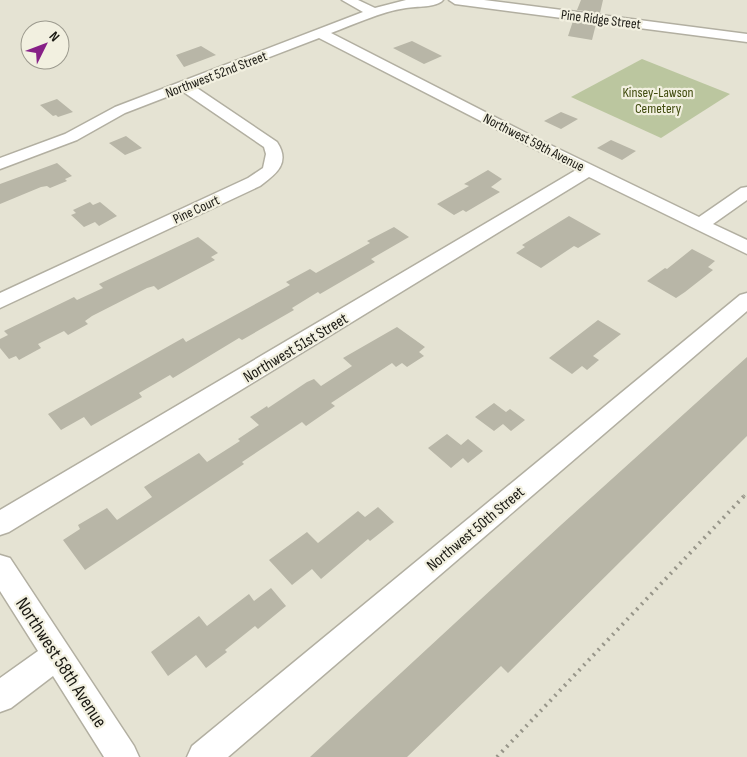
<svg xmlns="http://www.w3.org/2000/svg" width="747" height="757" viewBox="0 0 747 757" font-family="'Sofia Sans Condensed',sans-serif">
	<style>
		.green { fill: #bbc69f }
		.building { fill: #b8b6a7 }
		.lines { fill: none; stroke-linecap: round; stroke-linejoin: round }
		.minor-casing { stroke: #b2afa1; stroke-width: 3 }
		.path-far1 { stroke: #979589; stroke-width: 3; stroke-dasharray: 1 4; stroke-linecap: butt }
		.path { stroke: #979589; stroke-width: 4; stroke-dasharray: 2 5; stroke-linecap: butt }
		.minor { fill: #fff; fill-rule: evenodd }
		.labels { text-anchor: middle; stroke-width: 4.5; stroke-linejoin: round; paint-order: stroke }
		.far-street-label { font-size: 14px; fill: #1a1913; stroke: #f2f0e0 }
		.far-park-label { font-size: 14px; fill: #414c0f; stroke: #f2f0e0 }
		.street-label { font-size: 16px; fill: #1a1913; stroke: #f2f0e0 }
		.near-street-label { font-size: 19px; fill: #1a1913; stroke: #f2f0e0 }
	</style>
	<rect width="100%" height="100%" fill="#e5e3d3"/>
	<path class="green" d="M642,59L730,94L661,138L571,97Z"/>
	<path class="building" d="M581,0H603L600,13L577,10Z
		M573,21L596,24L592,40L568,36Z
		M412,41L442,56L424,64L393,48Z
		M201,46L216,55L184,67L176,55Z
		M57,99L73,112L58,117L56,115L53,116L40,105Z
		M561,112L578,119L561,129L544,121Z
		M126,136L142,148L125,155L109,143Z
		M611,140L636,151L622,160L597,148Z
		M57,163L72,176L65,179L67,181L50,188L47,186L41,187L0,204V184Z
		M488,170L502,179L491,187L500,192L466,212L463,210L454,215L437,204L469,186L464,184Z
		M90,202L93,205L100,202L117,216L99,226L95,222L84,227L71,215L76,213L73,210Z
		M569,216L601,234L578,248L574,246L541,268L516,253L525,247L522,245Z
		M394,227L409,237L371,259L375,262L320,294L318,292L292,308L294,310L242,340L239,338L173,378L170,375L139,393L142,397L91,426L84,417L61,430L48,414L183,338L186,342L290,285L286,282L310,269L316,273L370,243L367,241Z
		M198,237L218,253L211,257L215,260L158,290L154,286L147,288L92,316L85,321L88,324L68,335L64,331L38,344L41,348L19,360L16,356L9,359L0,348V339L8,335L4,331L68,300L74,297L77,300L103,288L99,284Z
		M692,249L715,261L708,267L713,270L685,292L676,298L647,281L665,268L667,269Z
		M598,320L621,334L593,356L599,360L587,370L582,366L572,374L549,358Z
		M397,327L425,347L419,352L424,356L407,367L402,363L396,367L392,363L331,403L335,406L306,426L302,422L242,462L244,464L85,570L63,540L80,529L78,525L107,508L117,520L152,497L144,487L199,453L207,462L240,441L238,439L259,425L250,417L267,406L268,408L307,382L314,379L321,386L352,366L343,358Z
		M747,357V436L508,673L501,666L407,757H310L561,525Z
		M494,403L506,412L510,409L525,420L511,431L503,424L494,431L475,417Z
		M447,434L461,445L468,439L483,451L468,463L463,458L451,468L428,448Z
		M378,507L394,522L370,541L368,539L321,579L312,569L292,585L269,560L307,532L318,543L358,511L365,517Z
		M271,588L286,606L258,629L255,626L225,650L227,652L206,668L196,655L168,676L151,652L199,616L207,626L249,594L254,601Z"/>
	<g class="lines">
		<defs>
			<path id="minor" d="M342,0H358L375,8L406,0H443C436,8 416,6 406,8C380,12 355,24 331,33L536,138L699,217L741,188L747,187V200L713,224L747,240V254L589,177L9,532L0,535V510L576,170L319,38L194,86L277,142C291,163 276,174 260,186L0,308V293L248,178L263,168L266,154L264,147L182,91L125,113L77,140L0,169V158L65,134L115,107L363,12Z
				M449,0H484L747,34V42L455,4Z
				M747,293V311L228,757H187L192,746L740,295Z
				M0,555L10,558L134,746L139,757H104L53,676L11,708L0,712V678L38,651L0,591Z"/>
		</defs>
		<use href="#minor" class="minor-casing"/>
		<path class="path-far1" d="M744,496L747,493"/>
		<path class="path" d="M497,757L745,495"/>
		<use href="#minor" class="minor"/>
	</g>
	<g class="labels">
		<g class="far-street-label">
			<text transform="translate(601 19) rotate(7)" y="5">Pine Ridge Street</text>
			<text transform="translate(216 74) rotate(-21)" y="5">Northwest 52nd Street</text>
			<text transform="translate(534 142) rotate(27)" y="5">Northwest 59th Avenue</text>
			<text transform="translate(196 209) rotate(-25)" y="5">Pine Court</text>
		</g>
		<g class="far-park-label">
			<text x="658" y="97">Kinsey-Lawson<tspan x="658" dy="16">Cemetery</tspan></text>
		</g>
		<g class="street-label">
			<text transform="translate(295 347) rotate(-31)" y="6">Northwest 51st Street</text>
			<text transform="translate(475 528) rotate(-40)" y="6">Northwest 50th Street</text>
		</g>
		<g class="near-street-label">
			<text transform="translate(62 662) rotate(57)" y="7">Northwest 58th Avenue</text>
		</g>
	</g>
	<g transform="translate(45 45) rotate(48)"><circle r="24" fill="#f2f0e0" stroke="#9c9a8e"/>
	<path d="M0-4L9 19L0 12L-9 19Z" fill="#872087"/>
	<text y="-8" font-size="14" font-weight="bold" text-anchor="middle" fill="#1a1913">N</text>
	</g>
</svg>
